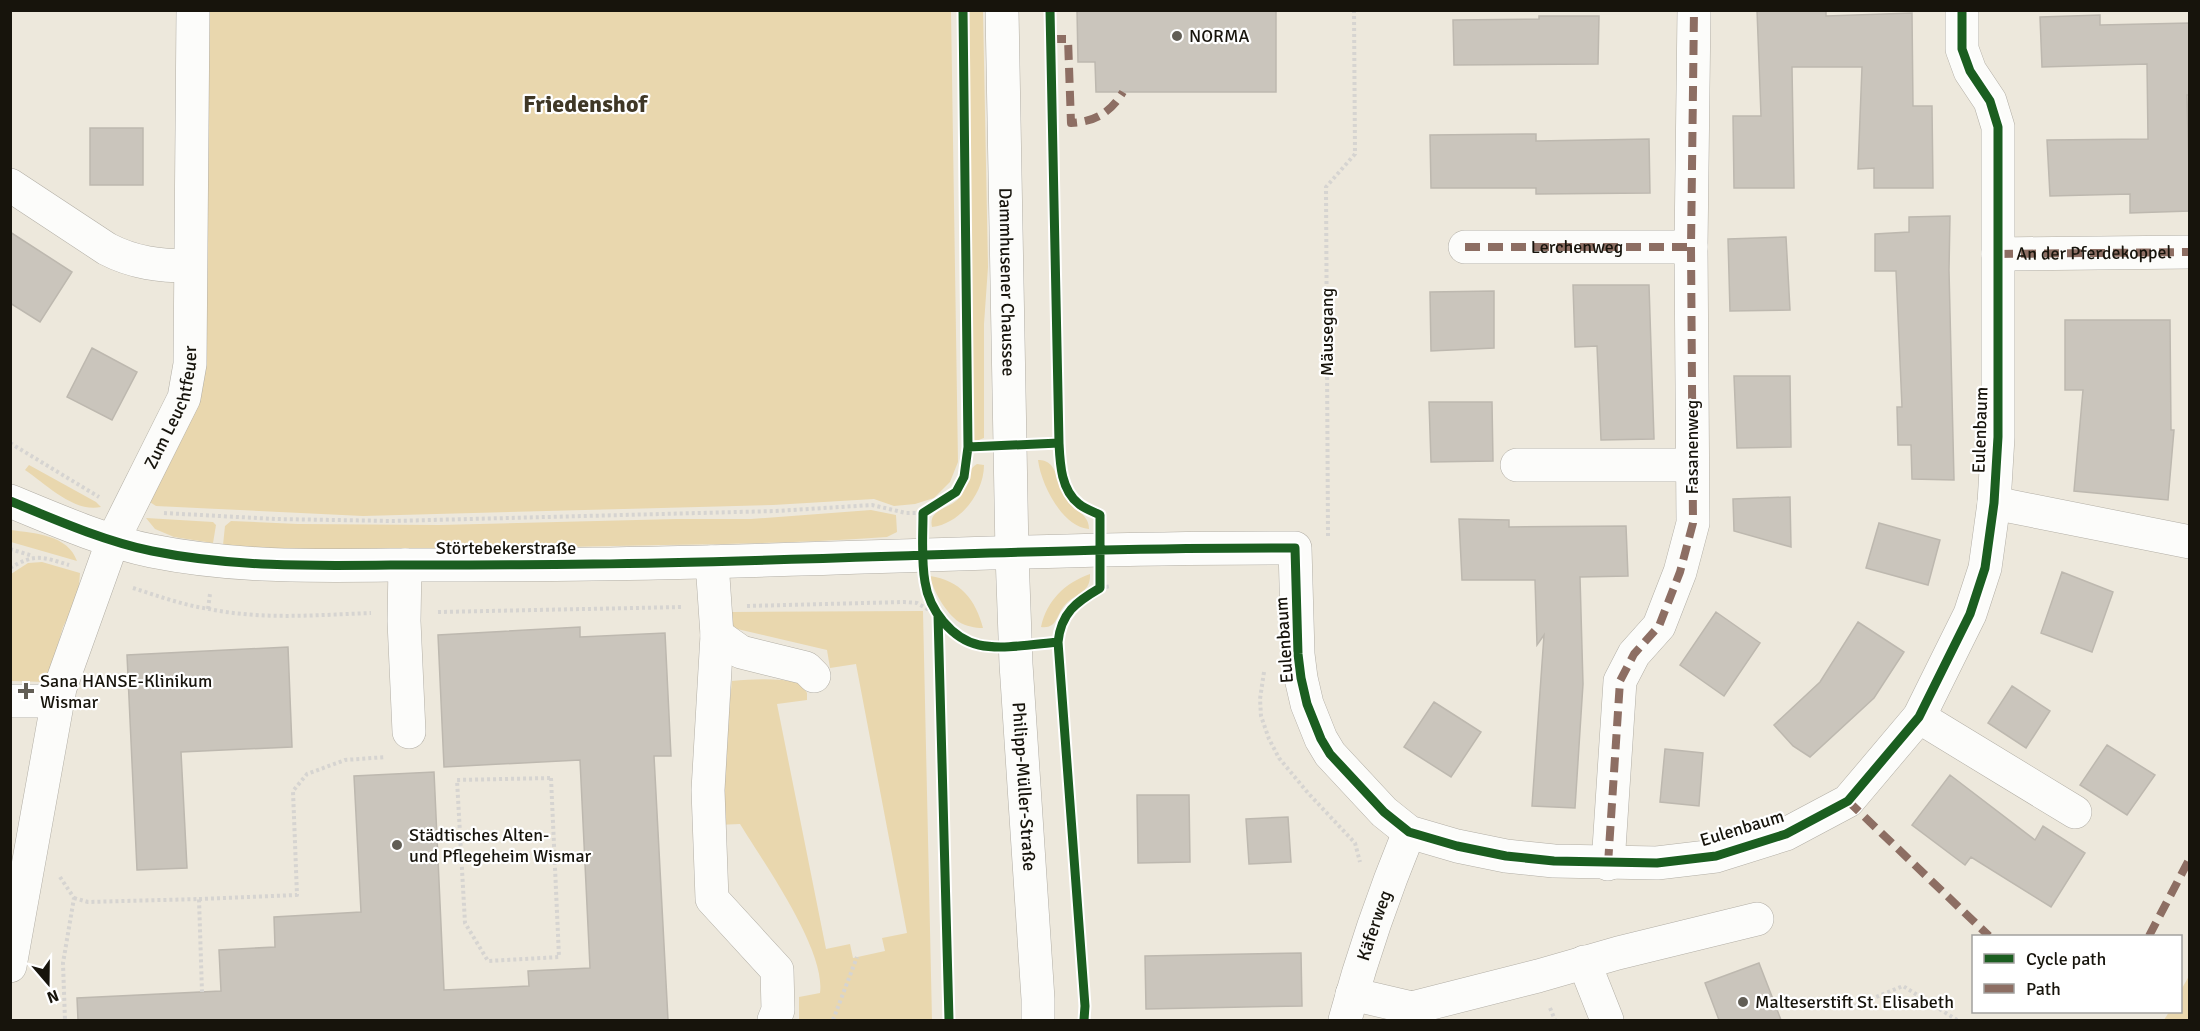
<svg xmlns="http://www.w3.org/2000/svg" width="2200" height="1031" viewBox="0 0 2200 1031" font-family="Signika,sans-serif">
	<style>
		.green { fill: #e9d7ae }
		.building { fill: #cac5bc; stroke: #bdb8af; stroke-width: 1.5 }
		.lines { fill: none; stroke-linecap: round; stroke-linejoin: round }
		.minor-casing { stroke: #b2aea5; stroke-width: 34 }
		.path { stroke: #d6d4d1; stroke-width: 4; stroke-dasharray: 3 3; stroke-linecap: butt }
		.minor { stroke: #fcfcfa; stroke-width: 33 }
		.quiet { stroke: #8d6e63; stroke-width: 8; stroke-dasharray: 15 8; stroke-linecap: butt }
		.cycleway-casing { stroke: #fff; stroke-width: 13 }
		.cycleway { stroke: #1b5e20; stroke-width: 9 }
		.poi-dot { fill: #625e55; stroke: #fff; stroke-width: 2 }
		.labels { text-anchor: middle; stroke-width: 4.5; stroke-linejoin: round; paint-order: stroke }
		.poi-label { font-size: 18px; fill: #17140c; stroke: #fff; text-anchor: start }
		.street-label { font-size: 18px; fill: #17140c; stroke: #fff }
		.district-label { font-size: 24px; font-weight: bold; fill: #3f3726; stroke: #fff }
	</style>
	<rect width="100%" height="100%" fill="#ede8dc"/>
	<path class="green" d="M207,11H951L958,462L950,482L934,498L915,504L894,506L874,499L773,505L363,516L156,506L145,499L170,453Z
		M969,11H983L988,267L984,324V438L973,442L971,437Z
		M1038,460C1043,460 1047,461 1051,465C1059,475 1059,490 1067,500C1075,511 1089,514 1089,529C1062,527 1041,484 1038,460Z
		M977,464L984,465C984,493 960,524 932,527C928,510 947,509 956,501C968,492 964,471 977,464Z
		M29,465L96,502L101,507C74,513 46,484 25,470Z
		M871,510L896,515L897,532L887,537C780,545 672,544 564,547C452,550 336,557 223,545L225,526L231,521L298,524L439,525L676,519H751Z
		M146,518L213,522L216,525L213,543L174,537L155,529Z
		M10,530C35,533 68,535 77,561L11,542Z
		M42,562L80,573L78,597L63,627L47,682L11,681V574L28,563Z
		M1090,574C1091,594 1074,593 1064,606C1056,616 1057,629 1041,627C1047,600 1065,583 1090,574Z
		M930,576C960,580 976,600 983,628C975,628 966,626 959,622C946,613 933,591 930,576Z
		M923,611L932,1020H799V997L820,993C826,950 764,863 740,824L716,825L732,681C755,679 777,678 801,683L807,693V700L777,704L826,949L850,944L853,958L885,951L882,938L907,933L856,664L830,668L827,650L733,628L732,612Z
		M2189,976V1020H2164L2169,1012H2180L2181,990Z"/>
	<path class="building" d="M1077,10H1276V92H1096L1095,62H1078Z
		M1757,10H1826V16L1912,13L1913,106H1932L1933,188H1874V168L1858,169L1862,67H1792L1794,188H1734L1733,116H1761Z
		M2100,15V25L2190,23V95H2187L2190,211L2130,213V194L2050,196L2047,140L2148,139L2147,64L2042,67L2040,17Z
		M1539,16H1599L1598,64L1454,65L1453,20L1539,19Z
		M90,128H143V185H90Z
		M1536,134V141L1649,139L1650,193L1536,194V188H1431L1430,135Z
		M1950,216L1949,270L1954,480L1912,479L1911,445H1898L1897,407H1902L1896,271H1875V234L1909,232V217Z
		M10,232L72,272L40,322L10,303Z
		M1786,237L1790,310L1730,311L1728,239Z
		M1573,285H1649L1654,439L1601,440L1597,346L1575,347Z
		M1494,291V348L1431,351L1430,292Z
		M2065,320H2170L2171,430H2174L2168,500L2074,491L2083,390H2065Z
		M92,348L137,372L112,420L67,397Z
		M1734,376H1790L1791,447L1737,448Z
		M1429,402H1492L1493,461L1431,462Z
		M1790,497L1791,547L1734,531L1733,499Z
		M1459,519L1509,520V527L1626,526L1628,576L1580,577L1583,684L1575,808L1532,806L1544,635L1537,645L1535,580H1462Z
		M1879,523L1940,540L1928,585L1866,568Z
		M2062,572L2113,592L2092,652L2041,633Z
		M1716,612L1760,643L1724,696L1680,665Z
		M1858,622L1904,652L1874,698L1810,757L1793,746L1774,725L1820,682Z
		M580,627V637L665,633L671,756H654L668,1020H78L77,998L221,991L219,950L275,947L274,917L361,912L354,776L434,772L444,990L529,986L528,971L590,968L580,760L444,767L438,635Z
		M288,647L292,747L181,752L187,868L137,870L127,655Z
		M2012,686L2050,711L2026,748L1988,723Z
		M1434,702L1481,732L1451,777L1404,747Z
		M2107,745L2155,775L2127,815L2080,785Z
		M1665,749L1703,753L1699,806L1660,802Z
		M1950,775L2035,840L2043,826L2085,853L2051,907L1971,857L1965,865L1912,825Z
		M1137,795H1189L1190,862L1138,863Z
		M1288,817L1291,862L1249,864L1246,819Z
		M1301,953L1302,1006L1146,1009L1145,956Z
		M1759,963L1781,1020H1719L1705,983Z"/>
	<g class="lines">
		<defs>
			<g id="minor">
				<path id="s1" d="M1002,10L1012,554L1016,664L1038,999V1020"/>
				<path d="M10,185L107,249C134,263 160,266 190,266"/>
				<path d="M1465,247H1691"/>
				<path d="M1998,254L2190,252"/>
				<path d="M1517,465H1692"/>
				<path d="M10,501C56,520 104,541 152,551C231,567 310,566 391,565C458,565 526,565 593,564C827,561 1061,547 1295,548L1298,654L1301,678L1307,704L1321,739L1330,754L1384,812L1409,832L1457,846L1506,856L1554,861L1657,863L1716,856L1786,834L1848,801L1919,717L1970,614L1985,568L1994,503L1998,437V127L1990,101L1970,71L1962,49V10"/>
				<path d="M1994,503L2190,542"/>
				<path d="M712,562L717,635L708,790L712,899L777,970L778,1010L774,1020"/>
				<path d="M405,565L404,621L409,732"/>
				<path d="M717,635L741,652L806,668L814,676"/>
				<path d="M10,701H58"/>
				<path d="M1919,717L2075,812"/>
				<path d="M1608,864L1620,681L1634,654L1659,626L1680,572L1693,523L1691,247L1694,10"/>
				<path d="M1584,962L1607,1020"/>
				<path id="s2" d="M10,966L60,688L113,540L184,398L190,364L193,10"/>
				<path d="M1352,994L1412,1008L1538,976L1618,953L1757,919"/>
				<path id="s3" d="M1345,1020C1362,957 1384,893 1409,832"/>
			</g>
		</defs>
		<use href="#minor" class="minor-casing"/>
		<path class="path" d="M10,443L99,497
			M164,513L275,519L393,521L776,511L872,505L906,513H923
			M1328,536L1326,187L1355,154L1354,10
			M10,549L33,556
			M10,568C35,553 43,557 69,565
			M133,588C158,596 183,605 209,609C262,620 317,615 371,613
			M1100,588L1111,586
			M747,606L904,602L917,603L938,615
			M208,609L210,594
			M438,612L683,607
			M1264,672L1260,699L1261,716L1269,739L1279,758L1308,793L1355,843L1360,862
			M551,778L559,957L488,961L465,923L457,780Z
			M60,877L74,898L63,963L65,1020
			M74,898L88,902L199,899L202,992
			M199,899L297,895L293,791L307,774L345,760L386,757
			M1854,1006L1903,986L1957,1020
			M1550,1008L1555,1020
			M833,1020L857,957"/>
		<use href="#minor" class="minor"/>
		<g class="quiet">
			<path d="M1051,39H1068L1071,123C1095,122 1111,112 1123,92"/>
			<path id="s4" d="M1465,247H1691"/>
			<path id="s5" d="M1998,254L2190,252"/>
			<path d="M1848,801L1989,936"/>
			<path d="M1608,864L1620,681L1634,654L1659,626L1680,572L1693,523L1691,247L1694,10"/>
			<path d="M2149,936L2190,858"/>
		</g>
		<defs>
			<path id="cycleway" d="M963,10L968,447L964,477L956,492L923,513C923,535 921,560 925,582C929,610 952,639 979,645C1002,650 1035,644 1058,642C1061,613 1076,602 1100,588V515C1094,512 1085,509 1079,504C1061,490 1060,464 1059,443L968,447
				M1050,10L1059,443
				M10,501C56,520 104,541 152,551C231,567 310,566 391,565C458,565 526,565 593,564C827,561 1061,547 1295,548L1298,654L1301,678L1307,704L1321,739L1330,754L1384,812L1409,832L1457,846L1506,856L1554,861L1657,863L1716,856L1786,834L1848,801L1919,717L1970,614L1985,568L1994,503L1998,437V127L1990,101L1970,71L1962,49V10
				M938,615L949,1020
				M1058,642L1085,1006L1084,1020"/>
		</defs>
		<use href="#cycleway" class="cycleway-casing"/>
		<use href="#cycleway" class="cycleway"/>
	</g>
	<g class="poi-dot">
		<circle cx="1177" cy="36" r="6"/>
		<path d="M23 682h6v6h6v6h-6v6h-6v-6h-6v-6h6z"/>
		<circle cx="397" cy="845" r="6"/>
		<circle cx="1743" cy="1002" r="6"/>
	</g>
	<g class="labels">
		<g class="poi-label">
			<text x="1189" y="42">NORMA</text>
			<text x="40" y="687">Sana HANSE-Klinikum<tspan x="40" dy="21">Wismar</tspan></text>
			<text x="409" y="841">Städtisches Alten-<tspan x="409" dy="21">und Pflegeheim Wismar</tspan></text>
			<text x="1755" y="1008">Malteserstift St. Elisabeth</text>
		</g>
		<g class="street-label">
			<text dy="6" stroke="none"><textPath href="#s4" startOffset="112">Lerchenweg</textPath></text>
			<text dy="6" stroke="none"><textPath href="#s5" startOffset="96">An der Pferdekoppel</textPath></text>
			<text dy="6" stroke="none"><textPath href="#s1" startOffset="272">Dammhusener Chaussee</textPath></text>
			<text transform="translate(1327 332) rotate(-90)" y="6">Mäusegang</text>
			<text dy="6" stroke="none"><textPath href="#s2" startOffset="586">Zum Leuchtfeuer</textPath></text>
			<text transform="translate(1980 430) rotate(-88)" y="6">Eulenbaum</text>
			<text transform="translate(1692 447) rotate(-90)" y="6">Fasanenweg</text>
			<text x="506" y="554">Störtebekerstraße</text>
			<text transform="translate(1284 640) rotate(-94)" y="6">Eulenbaum</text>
			<text dy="6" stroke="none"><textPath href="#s1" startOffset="777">Philipp-Müller-Straße</textPath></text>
			<text transform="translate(1742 828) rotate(-17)" y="6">Eulenbaum</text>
			<text dy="6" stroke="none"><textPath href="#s3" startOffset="99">Käferweg</textPath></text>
		</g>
		<g class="district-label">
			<text x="585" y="112">Friedenshof</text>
		</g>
	</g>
	<rect width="2200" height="1031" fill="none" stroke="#17140c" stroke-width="24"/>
	<rect x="1972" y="935" width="210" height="78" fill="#ffffff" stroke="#a2a19e" stroke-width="1.5"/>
	<rect x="1984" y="954" width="30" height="9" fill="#1b5e20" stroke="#a2a19e" stroke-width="1.5"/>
	<text x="2026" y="965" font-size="18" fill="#17140c">Cycle path</text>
	<rect x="1984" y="984" width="30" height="9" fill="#8d6e63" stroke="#a2a19e" stroke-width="1.5"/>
	<text x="2026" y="995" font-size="18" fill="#17140c">Path</text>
	<g transform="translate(48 983) rotate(160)" stroke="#ffffff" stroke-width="4.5" paint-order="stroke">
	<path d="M0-4.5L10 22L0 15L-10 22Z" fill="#17140c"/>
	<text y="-9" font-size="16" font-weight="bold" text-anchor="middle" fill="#17140c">N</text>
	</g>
</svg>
